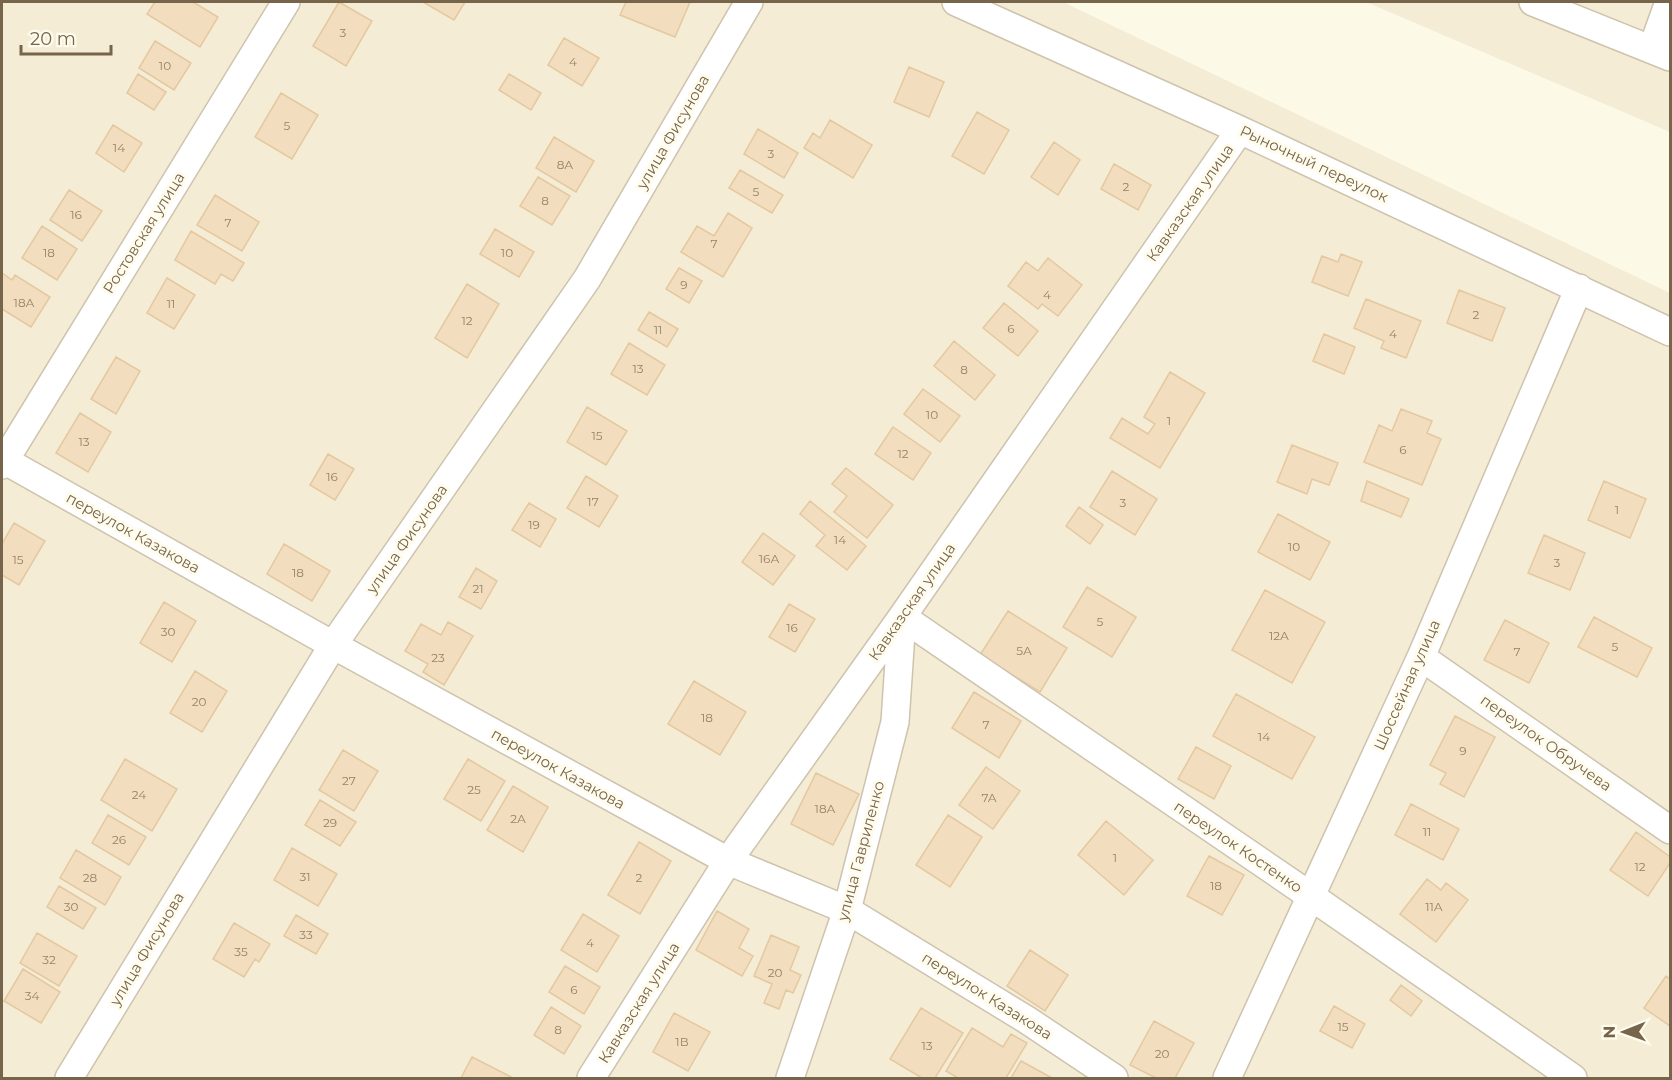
<svg xmlns="http://www.w3.org/2000/svg" width="1672" height="1080" viewBox="0 0 1672 1080" font-family="Montserrat,sans-serif">
	<style>
		.residential { fill: #f4ecd5 }
		.building { fill: #f2debe; stroke: #e4c89f; stroke-width: 1.5 }
		.lines { fill: none; stroke-linecap: round; stroke-linejoin: round }
		.minor-casing { stroke: #cec3ad; stroke-width: 30 }
		.minor { stroke: #fff; stroke-width: 27 }
		.labels { text-anchor: middle; stroke-width: 6; stroke-linejoin: round; paint-order: stroke }
		.number-label { font-size: 12px; fill: #958268 }
		.street-label { font-size: 15px; fill: #76644b; stroke: #fffced }
	</style>
	<rect width="100%" height="100%" fill="#fcf9e7"/>
	<path class="residential" d="M2,2H1063L1670,293V1078H2Z
		M1366,2H1670V132Z"/>
	<path class="building" d="M155,2H193L218,17L200,47L147,14Z
		M339,2L372,21L346,66L313,46Z
		M423,2H465L454,20Z
		M626,2H690L675,37L620,15Z
		M564,38L599,58L582,86L548,65Z
		M155,41L191,63L174,90L139,68Z
		M909,67L944,82L929,117L894,102Z
		M138,74L166,92L154,110L127,93Z
		M509,74L541,93L531,110L499,90Z
		M281,93L318,115L292,159L255,137Z
		M977,112L1009,130L984,174L952,156Z
		M830,120L872,145L853,178L804,148L813,133L820,138Z
		M113,125L142,143L124,172L96,153Z
		M758,129L798,153L784,178L744,154Z
		M554,137L594,161L576,192L536,168Z
		M1054,142L1080,160L1058,195L1031,177Z
		M1114,164L1151,185L1138,210L1101,189Z
		M740,170L783,195L772,213L729,188Z
		M538,177L570,196L552,225L520,206Z
		M69,190L102,211L82,241L50,220Z
		M215,195L259,222L242,251L197,225Z
		M728,213L752,228L723,277L681,252L697,226L714,236Z
		M42,226L77,249L57,280L22,258Z
		M495,229L534,252L519,277L480,254Z
		M191,231L244,263L233,281L221,274L215,284L175,260Z
		M1341,254L1362,262L1348,296L1312,282L1322,256L1338,262Z
		M1048,258L1082,285L1058,316L1042,304L1038,309L1008,286L1026,262L1038,271Z
		M679,268L702,281L689,303L666,289Z
		M2,273L12,280L15,275L50,297L31,327L2,309Z
		M167,278L195,295L174,329L147,313Z
		M467,284L499,304L467,358L435,338Z
		M1459,290L1505,308L1492,341L1447,323Z
		M1366,299L1421,321L1406,358L1381,348L1384,341L1354,328Z
		M1004,303L1038,331L1018,356L983,328Z
		M649,312L678,329L667,347L638,330Z
		M1324,334L1355,347L1344,374L1313,361Z
		M954,341L995,375L975,400L934,366Z
		M629,343L665,365L647,395L611,374Z
		M116,357L140,371L116,414L91,399Z
		M1170,372L1205,393L1160,468L1110,438L1122,418L1148,434L1155,424L1144,417Z
		M923,389L960,416L940,442L904,414Z
		M587,407L627,431L606,465L567,442Z
		M1401,409L1432,421L1427,433L1441,439L1422,485L1364,462L1379,425L1392,431Z
		M80,413L111,432L88,472L56,453Z
		M893,427L931,453L913,480L875,454Z
		M1292,445L1338,463L1329,485L1312,479L1307,494L1277,482Z
		M328,454L354,469L335,500L310,485Z
		M846,468L893,505L867,538L834,512L847,496L832,484Z
		M1112,471L1157,499L1135,535L1090,507Z
		M586,476L618,496L599,527L567,508Z
		M1367,481L1409,499L1401,517L1361,501Z
		M1604,481L1646,499L1630,538L1588,520Z
		M810,501L866,546L847,570L816,546L825,535L800,514Z
		M529,503L556,519L540,547L512,530Z
		M1079,507L1103,525L1090,544L1066,526Z
		M1278,514L1330,542L1310,580L1258,552Z
		M14,523L45,541L19,585L2,575V544Z
		M763,533L795,556L773,585L742,562Z
		M1544,535L1585,553L1570,590L1528,573Z
		M284,544L330,571L312,601L267,574Z
		M476,568L497,581L481,609L459,597Z
		M1087,587L1136,617L1112,657L1063,627Z
		M1265,590L1325,622L1292,683L1232,650Z
		M164,602L196,621L172,662L140,643Z
		M789,604L815,619L795,652L769,637Z
		M1008,611L1067,648L1040,692L980,655Z
		M1594,617L1652,648L1637,677L1578,647Z
		M1505,620L1549,643L1529,683L1484,660Z
		M448,622L473,636L444,685L423,672L428,664L405,651L421,624L441,635Z
		M195,671L227,691L202,732L170,713Z
		M694,681L746,712L720,755L668,724Z
		M974,692L1021,721L999,758L952,728Z
		M1236,694L1315,737L1292,779L1213,736Z
		M1455,716L1495,737L1464,797L1440,784L1446,773L1430,765Z
		M1196,747L1231,766L1214,799L1178,779Z
		M343,750L378,771L354,811L319,790Z
		M125,759L177,789L152,831L101,800Z
		M468,759L505,781L481,821L444,799Z
		M986,767L1020,791L993,829L959,805Z
		M816,773L859,794L833,845L791,824Z
		M513,786L548,807L523,852L487,830Z
		M320,800L356,822L340,846L305,825Z
		M1411,804L1459,829L1443,860L1395,835Z
		M108,815L146,837L129,865L92,843Z
		M948,815L982,837L950,887L916,865Z
		M1106,821L1153,860L1124,895L1078,855Z
		M1636,832L1670,857V863L1648,896L1610,870Z
		M639,842L671,861L640,914L608,895Z
		M292,848L337,874L318,906L274,880Z
		M76,850L121,877L105,905L60,878Z
		M1209,856L1244,875L1222,915L1187,896Z
		M1427,879L1441,890L1446,883L1468,900L1436,942L1400,914Z
		M59,886L96,908L83,929L47,907Z
		M717,911L749,929L739,948L753,956L742,976L696,950Z
		M583,914L619,936L597,972L561,950Z
		M296,915L328,934L316,954L284,936Z
		M234,923L270,944L259,962L255,959L244,977L213,959Z
		M37,933L77,956L59,986L20,963Z
		M771,935L799,947L790,970L801,975L793,993L786,990L779,1009L764,1003L772,984L754,976Z
		M1030,950L1068,975L1045,1011L1007,986Z
		M565,966L600,987L584,1014L549,992Z
		M23,969L60,992L41,1023L4,1001Z
		M1666,976L1670,979V1026L1644,1008Z
		M1401,985L1422,1001L1411,1016L1390,1000Z
		M1334,1006L1365,1024L1352,1048L1320,1031Z
		M551,1007L581,1026L564,1054L534,1035Z
		M921,1008L963,1033L935,1078H922L890,1059Z
		M674,1013L710,1032L688,1071L653,1052Z
		M1154,1021L1194,1043L1175,1078H1156L1130,1065Z
		M972,1028L1003,1047L1011,1034L1027,1043L1006,1078H958L946,1071Z
		M472,1057L513,1078H461Z
		M1021,1061L1052,1078H1011Z"/>
	<g class="lines">
		<defs>
			<path id="minor" d="M956,2L1240,130L1670,332
				M1533,2L1670,57
				M1652,49L1669,2
				M2,459L333,645L728,861L847,910L1027,1020L1114,1078
				M2,465L286,2
				M902,617L1312,897L1573,1078
				M1421,657L1670,830
				M69,1078L333,645L587,279L749,2
				M591,1078L728,861L902,617L1240,130
				M790,1078L847,910L895,722L902,618
				M1227,1078L1421,657L1579,288"/>
		</defs>
		<use href="#minor" class="minor-casing"/>
		<use href="#minor" class="minor"/>
	</g>
	<g class="labels">
		<g class="number-label">
			<text x="343" y="37">3</text>
			<text x="573" y="66">4</text>
			<text x="165" y="70">10</text>
			<text x="287" y="130">5</text>
			<text x="119" y="152">14</text>
			<text x="771" y="158">3</text>
			<text x="565" y="169">8А</text>
			<text x="1126" y="191">2</text>
			<text x="756" y="196">5</text>
			<text x="545" y="205">8</text>
			<text x="76" y="219">16</text>
			<text x="228" y="227">7</text>
			<text x="714" y="248">7</text>
			<text x="49" y="257">18</text>
			<text x="507" y="257">10</text>
			<text x="684" y="289">9</text>
			<text x="1047" y="299">4</text>
			<text x="24" y="307">18А</text>
			<text x="171" y="308">11</text>
			<text x="1476" y="319">2</text>
			<text x="467" y="325">12</text>
			<text x="1011" y="333">6</text>
			<text x="658" y="334">11</text>
			<text x="1393" y="338">4</text>
			<text x="638" y="373">13</text>
			<text x="964" y="374">8</text>
			<text x="932" y="419">10</text>
			<text x="1169" y="425">1</text>
			<text x="597" y="440">15</text>
			<text x="84" y="446">13</text>
			<text x="1403" y="454">6</text>
			<text x="903" y="458">12</text>
			<text x="332" y="481">16</text>
			<text x="593" y="506">17</text>
			<text x="1123" y="507">3</text>
			<text x="1617" y="514">1</text>
			<text x="534" y="529">19</text>
			<text x="840" y="544">14</text>
			<text x="1294" y="551">10</text>
			<text x="769" y="563">16А</text>
			<text x="18" y="564">15</text>
			<text x="1557" y="567">3</text>
			<text x="298" y="577">18</text>
			<text x="478" y="593">21</text>
			<text x="1100" y="626">5</text>
			<text x="792" y="632">16</text>
			<text x="168" y="636">30</text>
			<text x="1279" y="640">12А</text>
			<text x="1615" y="651">5</text>
			<text x="1024" y="655">5А</text>
			<text x="1517" y="656">7</text>
			<text x="438" y="662">23</text>
			<text x="199" y="706">20</text>
			<text x="707" y="722">18</text>
			<text x="986" y="729">7</text>
			<text x="1264" y="741">14</text>
			<text x="1463" y="755">9</text>
			<text x="349" y="785">27</text>
			<text x="474" y="794">25</text>
			<text x="139" y="799">24</text>
			<text x="989" y="802">7А</text>
			<text x="825" y="813">18А</text>
			<text x="518" y="823">2А</text>
			<text x="330" y="827">29</text>
			<text x="1427" y="836">11</text>
			<text x="119" y="844">26</text>
			<text x="1115" y="862">1</text>
			<text x="1640" y="871">12</text>
			<text x="305" y="881">31</text>
			<text x="90" y="882">28</text>
			<text x="639" y="882">2</text>
			<text x="1216" y="890">18</text>
			<text x="71" y="911">30</text>
			<text x="1434" y="911">11А</text>
			<text x="306" y="939">33</text>
			<text x="590" y="947">4</text>
			<text x="241" y="956">35</text>
			<text x="49" y="964">32</text>
			<text x="775" y="977">20</text>
			<text x="574" y="994">6</text>
			<text x="32" y="1000">34</text>
			<text x="1343" y="1031">15</text>
			<text x="558" y="1034">8</text>
			<text x="682" y="1046">1В</text>
			<text x="927" y="1050">13</text>
			<text x="1162" y="1058">20</text>
		</g>
		<g class="street-label">
			<text transform="translate(673 132) rotate(-60)" y="5">улица Фисунова</text>
			<text transform="translate(1314 164) rotate(25)" y="5">Рыночный переулок</text>
			<text transform="translate(1190 203) rotate(-55)" y="5">Кавказская улица</text>
			<text transform="translate(144 233) rotate(-58)" y="5">Ростовская улица</text>
			<text transform="translate(133 533) rotate(29)" y="5">переулок Казакова</text>
			<text transform="translate(407 539) rotate(-55)" y="5">улица Фисунова</text>
			<text transform="translate(912 602) rotate(-55)" y="5">Кавказская улица</text>
			<text transform="translate(1407 685) rotate(-66)" y="5">Шоссейная улица</text>
			<text transform="translate(1546 743) rotate(35)" y="5">переулок Обручева</text>
			<text transform="translate(558 769) rotate(29)" y="5">переулок Казакова</text>
			<text transform="translate(1238 847) rotate(34)" y="5">переулок Костенко</text>
			<text transform="translate(861 851) rotate(-75)" y="5">улица Гавриленко</text>
			<text transform="translate(147 949) rotate(-59)" y="5">улица Фисунова</text>
			<text transform="translate(987 996) rotate(32)" y="5">переулок Казакова</text>
			<text transform="translate(639 1003) rotate(-58)" y="5">Кавказская улица</text>
		</g>
	</g>
	<rect width="1672" height="1080" fill="none" stroke="#76644b" stroke-width="6"/>
	<g transform="translate(1624 1032) rotate(269)" stroke="#fffced" stroke-width="4.5" paint-order="stroke">
	<path d="M0-4.5L10 22L0 15L-10 22Z" fill="#76644b"/>
	<text y="-9" font-size="16" font-weight="bold" text-anchor="middle" fill="#76644b">N</text>
	</g>
	<path d="M21 45v9h90v-9" fill="none" stroke="#76644b" stroke-width="3"/>
	<text x="30" y="45" font-size="18" fill="#76644b" stroke="#fffced" stroke-width="4.5" paint-order="stroke">20 m</text>
</svg>
